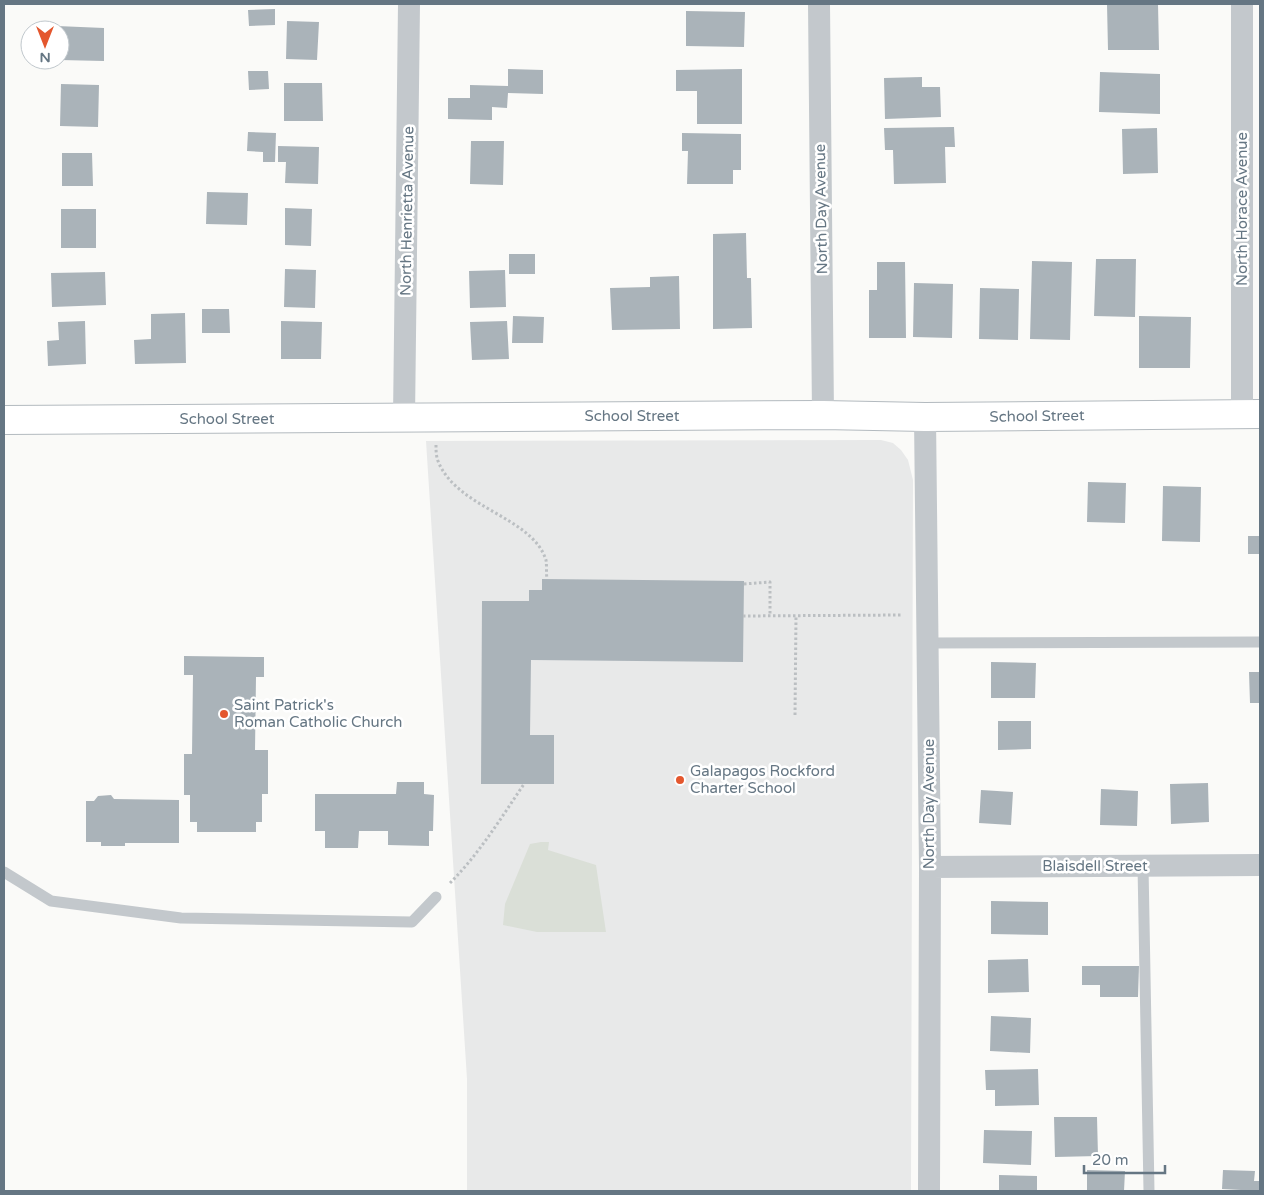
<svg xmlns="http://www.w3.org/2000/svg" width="1264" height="1195" viewBox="0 0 1264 1195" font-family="'Varela Round',sans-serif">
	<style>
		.built { fill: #e8e9e9 }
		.green { fill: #dadfd7 }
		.building { fill: #aab3b9 }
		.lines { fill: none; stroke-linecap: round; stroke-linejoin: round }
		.secondary-casing { stroke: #b3babf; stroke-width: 30 }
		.path { stroke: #bbbfc2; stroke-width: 3; stroke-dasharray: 2.5 2.5; stroke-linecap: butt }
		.service { stroke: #c3c8cc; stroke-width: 11 }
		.minor { stroke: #c3c8cc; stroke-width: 22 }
		.secondary { stroke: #fff; stroke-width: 28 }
		.poi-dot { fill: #e4572e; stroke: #fff; stroke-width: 2 }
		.labels { text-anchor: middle; stroke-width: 5; stroke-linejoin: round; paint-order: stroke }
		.street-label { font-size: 15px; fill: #657683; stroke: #fff }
		.poi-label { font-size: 15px; fill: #657683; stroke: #fff; text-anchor: start }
	</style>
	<rect width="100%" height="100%" fill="#fafaf8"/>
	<path class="built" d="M881,440L893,443L901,450L908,460L913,480L911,1191H467V1079L426,441Z"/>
	<path class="green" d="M541,842H549L548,850L596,865L606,932H537L503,925L505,904L530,844Z"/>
	<path class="building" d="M1107,4H1158L1159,50H1108Z
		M275,9V25L249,26L248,10Z
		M686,11L745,12L744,47L686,46Z
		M287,21L319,22L317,60L286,59Z
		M57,26L104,28V61L60,60V30H57Z
		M508,69L543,70V94L508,93L507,108L492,107V120L448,119V98H470V85L508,86Z
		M742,69V124H697V91H676V70Z
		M248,71H268L269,89L249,90Z
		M1100,72L1160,74V114L1099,112Z
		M922,77V87H940L941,117L885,119L884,78Z
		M284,83H322L323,121H284Z
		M61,84L99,85L98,127L60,126Z
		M954,127L955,147H945L946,183L894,184L893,150H885L884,128Z
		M1157,128L1158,173L1123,174L1122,129Z
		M248,132L276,133L275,162H263V152L247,151Z
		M682,133L741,134V170H733V184H687L688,151H682Z
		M471,141H504L503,185L470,184Z
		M278,146L319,147L318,184L285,183L286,162H278Z
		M62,153H92L93,186H62Z
		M207,192L248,193L247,225L206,224Z
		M285,208L312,209L311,246L285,245Z
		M61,209H96V248H61Z
		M746,233L747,278H751L752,328L713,329V234Z
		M509,254H535V274H509Z
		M1096,259H1136L1135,317L1094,316Z
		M1032,261L1072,262L1070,340L1030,339Z
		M877,262H905L906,338H869V290H877Z
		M285,269L316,270L315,308L284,307Z
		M505,270L506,307L470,308L469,271Z
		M105,272L106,305L52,307L51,273Z
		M679,276L680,329L612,330L610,288L650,287V277Z
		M914,283L953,284L952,338L913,337Z
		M980,288L1019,289L1018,340L979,339Z
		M202,309H229L230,333H202Z
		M185,313L186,363L135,364L134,340L151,339V314Z
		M513,316L544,317L543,343H512Z
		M1139,316L1191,317L1190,368H1139Z
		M85,321L86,364L48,366L47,341L59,340L58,322Z
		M281,321L322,322L321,359H281Z
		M507,321L509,359L472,360L470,322Z
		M1088,482L1126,483L1125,523L1087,522Z
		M1163,486L1201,487L1200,542L1162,541Z
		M1248,536H1260V554H1248Z
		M542,579L744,581L743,662L531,660L530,735H554V784H481L482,601H529V590H542Z
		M184,656L264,657V677H256L255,750H268V794H262V822H256V832H197V822H190V795H184V754H192L193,675H184Z
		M991,662L1036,663L1035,698H991Z
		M1249,672H1260V703H1250Z
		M998,721H1031V749L998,750Z
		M397,782H424V794L434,795L433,831H429V846L388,845V831H359L358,848H325V831H315V794H396Z
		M1208,783L1209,822L1171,824L1170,784Z
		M1101,789L1138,791L1137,826L1100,825Z
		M981,790L1013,792L1011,825L979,823Z
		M111,795L114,799L179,800V843H125V846H101V842H86V801H94L98,796Z
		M991,901L1048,902V935L991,934Z
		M1028,959L1029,992L988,993V960Z
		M1082,966H1139L1138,997H1100V985H1082Z
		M991,1016L1031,1018L1030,1053L990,1051Z
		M1038,1069L1039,1105L995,1106V1090H986L985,1070Z
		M1054,1117H1097L1098,1156L1055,1157Z
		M984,1130L1032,1131L1031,1165L983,1163Z
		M1087,1170L1125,1171L1124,1191H1087Z
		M1223,1170L1255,1171L1254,1181H1260V1191L1222,1189Z
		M999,1175L1037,1176V1191H999Z"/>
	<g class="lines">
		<defs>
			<path id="secondary" d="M4,420L823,415L925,417L1260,414"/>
		</defs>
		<use href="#secondary" class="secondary-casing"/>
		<path class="path" d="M436,445C436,450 436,456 438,461C457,509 532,516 546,560C547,566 546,573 547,579
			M744,584L770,582V616
			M743,616L902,615
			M795,715L796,616
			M450,883C479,854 501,818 524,784"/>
		<path class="service" d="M928,643L1260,642
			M1143,866L1149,1191
			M4,872L51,901L181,918L412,922L436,897"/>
		<path class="minor" d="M819,4L823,415
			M1242,4V414
			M925,417L930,867L929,1191
			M404,418L409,4
			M930,867L1260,865"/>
		<use href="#secondary" class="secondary"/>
	</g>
	<g class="poi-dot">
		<circle cx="224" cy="714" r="5"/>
		<circle cx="680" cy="780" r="5"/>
	</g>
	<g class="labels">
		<g class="street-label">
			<text transform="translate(821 209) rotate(-91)" y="5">North Day Avenue</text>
			<text transform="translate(1242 209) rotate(-90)" y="5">North Horace Avenue</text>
			<text transform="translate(407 211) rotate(-89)" y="5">North Henrietta Avenue</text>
			<text x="632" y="421">School Street</text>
			<text transform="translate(1037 416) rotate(-1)" y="5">School Street</text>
			<text x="227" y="424">School Street</text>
			<text transform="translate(929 804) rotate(-90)" y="5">North Day Avenue</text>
			<text x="1095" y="871">Blaisdell Street</text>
		</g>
		<g class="poi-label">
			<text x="234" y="710">Saint Patrick's<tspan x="234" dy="17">Roman Catholic Church</tspan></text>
			<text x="690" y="776">Galapagos Rockford<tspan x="690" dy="17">Charter School</tspan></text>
		</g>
	</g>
	<rect width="1264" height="1195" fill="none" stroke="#657683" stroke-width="10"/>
	<g transform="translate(45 45) rotate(180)"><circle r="24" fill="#ffffff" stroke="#c1c8cd"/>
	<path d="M0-4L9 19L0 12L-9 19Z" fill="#e4572e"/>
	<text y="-8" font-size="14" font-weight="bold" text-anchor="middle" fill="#657683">N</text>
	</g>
	<path d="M1084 1165v8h81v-8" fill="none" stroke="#657683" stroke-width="2.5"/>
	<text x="1092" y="1165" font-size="15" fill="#657683" stroke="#ffffff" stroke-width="4" paint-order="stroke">20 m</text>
</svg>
